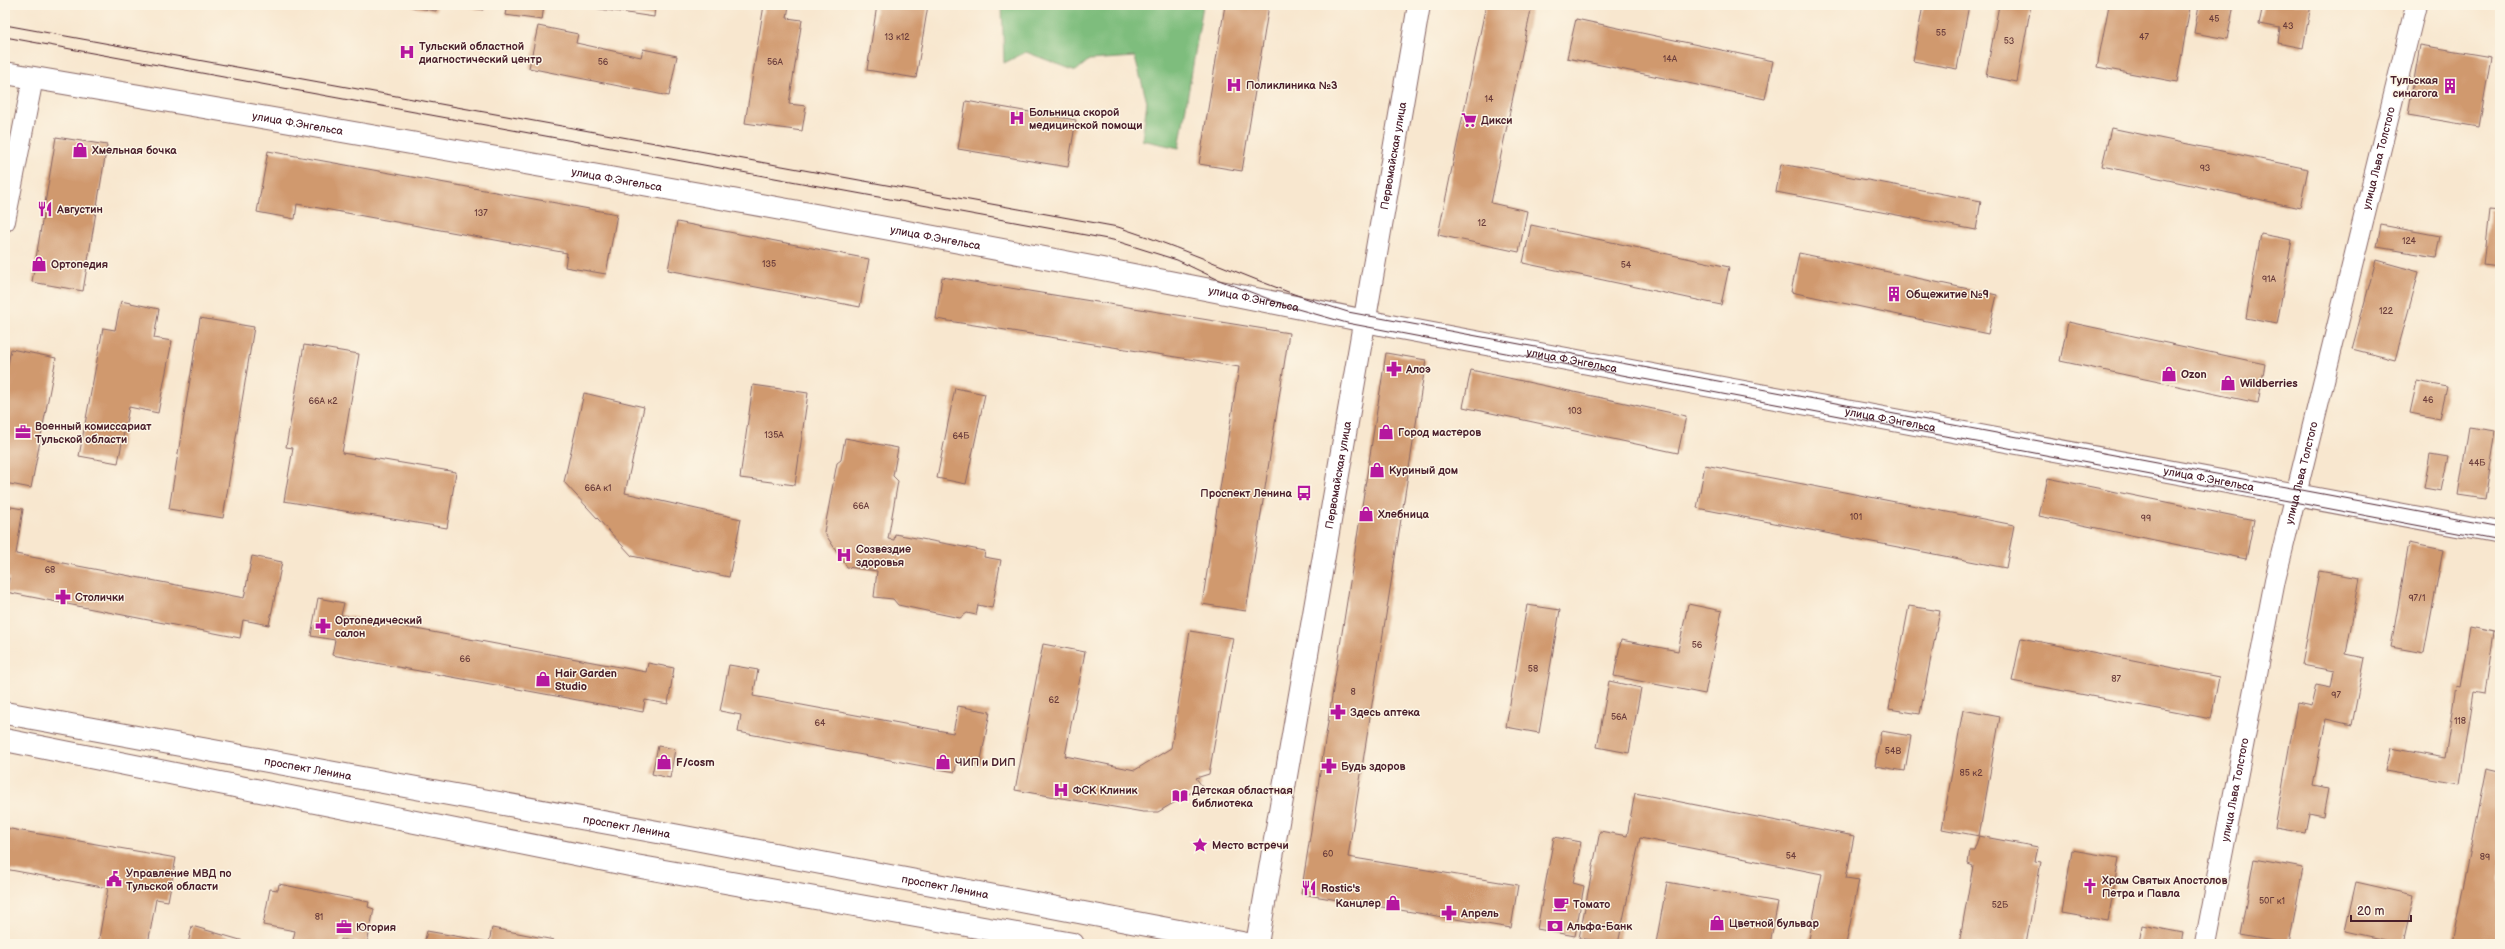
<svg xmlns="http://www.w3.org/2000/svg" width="2505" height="949" viewBox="0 0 2505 949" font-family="'Balsamiq Sans',sans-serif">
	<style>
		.forest { fill: #7ebd7d; stroke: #646e54 }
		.building { fill: #d0996e }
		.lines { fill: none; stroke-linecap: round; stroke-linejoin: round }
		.street-casing { stroke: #876564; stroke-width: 22 }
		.secondary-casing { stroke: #876564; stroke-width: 24 }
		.primary-casing { stroke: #876564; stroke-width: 24 }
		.street { stroke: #fff; stroke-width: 20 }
		.secondary { stroke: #fff; stroke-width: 22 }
		.primary { stroke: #fff; stroke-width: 22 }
		.tram { stroke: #4a1f2b; stroke-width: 1 }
		.labels { text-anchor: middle; stroke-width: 3; stroke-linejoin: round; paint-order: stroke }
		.number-label { font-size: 9px; fill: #6c3e3c }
		.poi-label { font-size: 11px; font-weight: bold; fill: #4a1f2b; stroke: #fcf5e5; text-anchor: start }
		.street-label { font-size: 11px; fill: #4a1f2b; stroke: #fcf5e5 }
	</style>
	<rect width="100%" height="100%" fill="#fcf5e5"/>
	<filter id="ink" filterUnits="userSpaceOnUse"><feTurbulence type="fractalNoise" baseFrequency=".025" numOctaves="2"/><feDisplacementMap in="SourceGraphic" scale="8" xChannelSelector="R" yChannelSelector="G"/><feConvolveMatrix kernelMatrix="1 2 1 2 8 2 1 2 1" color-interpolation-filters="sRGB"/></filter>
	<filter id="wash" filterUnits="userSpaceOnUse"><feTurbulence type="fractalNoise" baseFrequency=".012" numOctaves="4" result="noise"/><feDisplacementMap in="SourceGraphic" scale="16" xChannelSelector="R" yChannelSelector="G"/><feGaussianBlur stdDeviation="0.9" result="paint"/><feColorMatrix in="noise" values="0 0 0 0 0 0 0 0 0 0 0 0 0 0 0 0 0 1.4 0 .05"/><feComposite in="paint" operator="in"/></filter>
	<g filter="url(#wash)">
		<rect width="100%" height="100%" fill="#f8e7cf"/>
		<path class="forest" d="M1002,5H1203L1179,148L1142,140L1147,102L1135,57L1089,60L1076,71L1026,52L1004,63Z"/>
		<g id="blocks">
			<path class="building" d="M413,5H437L436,11L412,7Z
				M459,5H484L483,10Z
				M507,5H544L542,20L505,15Z
				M573,5H655L654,17Z
				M764,5H789L787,18L802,20L789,104L806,106L802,131L745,123Z
				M877,5H928L916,78L867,70Z
				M1225,5H1269L1242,171L1199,164Z
				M1486,5H1532L1491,203L1527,211L1519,252L1438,235Z
				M1923,5H1969L1957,69L1913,61Z
				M1999,5H2031L2017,82L1986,76Z
				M2109,5H2179L2190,7L2177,82L2097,67Z
				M2199,5H2234L2227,39L2194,33Z
				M2263,5H2311L2303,48L2278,43L2280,28L2259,24Z
				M1576,19L1773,61L1765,99L1567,58Z
				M538,26L578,34L576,43L641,57L643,49L677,56L669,96L529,68Z
				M2420,45L2491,57L2479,127L2408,115Z
				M966,101L1076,120L1068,167L958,149Z
				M2111,128L2308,169L2300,208L2102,166Z
				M56,137L107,145L83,291L32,282Z
				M268,151L617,214L606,274L565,267L567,253L297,204L295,219L257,212Z
				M1781,164L1981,201L1976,230L1776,192Z
				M2489,210L2500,211V267L2483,265Z
				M677,222L869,259L860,307L668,270Z
				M1531,225L1729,267L1721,305L1523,263Z
				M2381,225L2440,236L2436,257L2377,247Z
				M2261,234L2292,240L2277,324L2246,318Z
				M1799,253L1997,295L1988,334L1791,292Z
				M2376,260L2419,272L2395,360L2352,349Z
				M942,277L1289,333L1246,611L1202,604L1239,367L936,319Z
				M121,301L159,309L154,338L172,341L158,413L129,407L118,463L79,456L103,328L115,330Z
				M200,318L254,327L223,518L169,509Z
				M2068,322L2265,364L2258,403L2060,361Z
				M304,345L359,354L342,453L456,472L447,528L284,501L293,448L286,447Z
				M11,349L56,358L31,488L5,483V381Z
				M1386,353L1426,360L1348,857L1518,885L1511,928L1301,894Z
				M1471,370L1686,416L1678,453L1463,407Z
				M2417,381L2447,387L2440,419L2410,413Z
				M753,385L808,393L795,485L740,478Z
				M955,388L985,394L966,484L937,478Z
				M584,393L644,407L625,493L741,519L729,577L632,556L564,482Z
				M2469,427L2496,431L2485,499L2458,495Z
				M845,438L898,448L893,476L898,481L888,539L894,540L895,534L985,551L984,557L1001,560L992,608L978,605L976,615L967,613L960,618L898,605L893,599L874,597L877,571L847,567L824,532L837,463L841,460Z
				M2430,454L2448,457L2441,491L2424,488Z
				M1705,465L2014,525L2006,568L1697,508Z
				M2048,478L2254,520L2246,559L2039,516Z
				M5,506L23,509L16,554L244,598L252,556L282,562L269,625L243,620L240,638L6,592L9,578L5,577Z
				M2409,543L2443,550L2424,653L2391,647Z
				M2319,571L2360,578L2346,654L2365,658L2352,725L2326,719L2313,786L2328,789L2323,816L2309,813L2305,833L2275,828L2297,703L2311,706L2316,685L2331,688L2334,671L2302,665Z
				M318,598L344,603L341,615L646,672L648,663L674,668L668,704L645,700L643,712L332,655L335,640L311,636Z
				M1688,604L1722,611L1705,694L1614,676L1621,640L1678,651Z
				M1527,605L1560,610L1539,733L1506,727Z
				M1909,606L1940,611L1920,714L1889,709Z
				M2470,627L2494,632L2485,694L2474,692L2460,784L2385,771L2390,748L2445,758L2456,686L2460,687Z
				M1190,631L1233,638L1209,774L1196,778L1202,786L1158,812H1143L1015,790L1043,644L1085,652L1065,756L1135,770L1171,748Z
				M2021,638L2219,677L2211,719L2012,681Z
				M729,665L758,670L753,696L953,733L958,706L990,712L980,765L957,760L955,772L738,732L741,715L720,711Z
				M1609,681L1641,688L1629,753L1597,747Z
				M1963,710L2000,717L1979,836L1942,829Z
				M1881,731L1911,736L1905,771L1875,766Z
				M658,746L675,749L670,778L652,774Z
				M2487,768L2500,771V944H2452Z
				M1635,793L1854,836L1846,878L1859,880L1846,944H1808L1822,874L1640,838L1618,944L1579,938L1600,831L1627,836Z
				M5,828L176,858L168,901L156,899L148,944H98L108,888L5,869Z
				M1979,836L2038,847L2035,861L2041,862L2026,944H1959L1973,866L1968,864L1970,850H1974Z
				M1554,837L1581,842L1573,883L1584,886L1575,936L1537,929Z
				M2072,850L2119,858L2108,921L2062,913Z
				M2254,859L2303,868L2289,944L2240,935Z
				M1667,882L1778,902L1770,944L1656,943Z
				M2356,882L2414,895L2403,944L2345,931Z
				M279,884L369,902L368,907L374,909L367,944L341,939L340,944H312L293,940L295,931L263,925L270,889L278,890Z
				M2142,925L2183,933L2181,944H2139Z
				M192,926L254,944H188Z
				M492,928L554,940L553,944H424L427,931L489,942Z"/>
		</g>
	</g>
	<g filter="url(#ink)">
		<use href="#blocks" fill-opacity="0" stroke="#876564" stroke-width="1"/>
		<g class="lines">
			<defs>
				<g id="street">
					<path d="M5,221L33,78"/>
					<path id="s1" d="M2205,944L2275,580L2416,5"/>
				</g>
				<g id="secondary">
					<path id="s2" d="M5,73C469,152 934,233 1395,327L2500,533"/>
					<path id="s3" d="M1257,944L1419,5"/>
				</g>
				<g id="primary">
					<path id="s4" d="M5,713L674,835L1247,944"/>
					<path d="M5,740L630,865L1073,944"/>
				</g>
			</defs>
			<use href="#street" class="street-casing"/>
			<use href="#secondary" class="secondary-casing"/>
			<use href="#primary" class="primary-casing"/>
			<use href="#street" class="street"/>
			<use href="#secondary" class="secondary"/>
			<use href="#primary" class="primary"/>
			<path class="tram" d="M5,25L1118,227C1196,252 1269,289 1348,312L2500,527
				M5,37L1113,240L1177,260L1219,280L1287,306L1347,323L2500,541"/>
		</g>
	</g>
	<defs>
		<symbol id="hospital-bare" viewBox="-9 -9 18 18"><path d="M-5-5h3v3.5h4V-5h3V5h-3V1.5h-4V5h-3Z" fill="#b5179e" stroke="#fcf5e5" stroke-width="2.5" paint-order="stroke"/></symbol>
		<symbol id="building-bare" viewBox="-9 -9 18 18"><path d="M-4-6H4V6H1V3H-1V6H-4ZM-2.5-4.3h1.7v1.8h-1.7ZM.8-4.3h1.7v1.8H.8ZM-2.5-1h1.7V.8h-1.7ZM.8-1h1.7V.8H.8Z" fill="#b5179e" stroke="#fcf5e5" stroke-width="2.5" paint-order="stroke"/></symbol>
		<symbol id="supermarket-bare" viewBox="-9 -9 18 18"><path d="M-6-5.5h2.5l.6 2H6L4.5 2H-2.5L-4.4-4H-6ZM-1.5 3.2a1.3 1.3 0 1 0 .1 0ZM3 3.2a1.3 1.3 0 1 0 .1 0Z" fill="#b5179e" stroke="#fcf5e5" stroke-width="2.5" paint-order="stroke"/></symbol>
		<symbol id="shop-bare" viewBox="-9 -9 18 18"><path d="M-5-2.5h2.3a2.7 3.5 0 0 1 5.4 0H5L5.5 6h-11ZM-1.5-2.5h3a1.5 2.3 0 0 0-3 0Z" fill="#b5179e" stroke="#fcf5e5" stroke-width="2.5" paint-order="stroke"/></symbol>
		<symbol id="restaurant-bare" viewBox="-9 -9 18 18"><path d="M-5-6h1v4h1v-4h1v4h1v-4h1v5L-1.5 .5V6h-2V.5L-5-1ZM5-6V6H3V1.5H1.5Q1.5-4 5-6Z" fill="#b5179e" stroke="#fcf5e5" stroke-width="2.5" paint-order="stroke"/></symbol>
		<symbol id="pharmacy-bare" viewBox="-9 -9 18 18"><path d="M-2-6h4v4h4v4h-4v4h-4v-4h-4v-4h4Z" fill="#b5179e" stroke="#fcf5e5" stroke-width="2.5" paint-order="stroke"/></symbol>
		<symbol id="office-bare" viewBox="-9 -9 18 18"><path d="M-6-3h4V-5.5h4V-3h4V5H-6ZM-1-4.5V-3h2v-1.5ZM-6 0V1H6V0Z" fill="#b5179e" stroke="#fcf5e5" stroke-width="2.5" paint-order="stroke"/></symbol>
		<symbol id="bus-bare" viewBox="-9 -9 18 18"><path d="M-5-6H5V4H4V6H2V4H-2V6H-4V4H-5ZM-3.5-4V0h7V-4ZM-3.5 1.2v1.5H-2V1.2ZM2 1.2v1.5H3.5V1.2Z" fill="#b5179e" stroke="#fcf5e5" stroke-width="2.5" paint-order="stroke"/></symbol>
		<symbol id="library-bare" viewBox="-9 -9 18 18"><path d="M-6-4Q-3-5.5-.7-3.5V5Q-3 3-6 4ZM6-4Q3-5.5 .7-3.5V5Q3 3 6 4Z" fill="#b5179e" stroke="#fcf5e5" stroke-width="2.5" paint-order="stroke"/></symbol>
		<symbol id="sight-bare" viewBox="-9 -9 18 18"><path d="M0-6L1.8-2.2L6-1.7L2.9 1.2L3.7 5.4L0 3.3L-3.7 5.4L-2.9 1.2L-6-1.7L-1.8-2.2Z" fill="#b5179e" stroke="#fcf5e5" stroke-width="2.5" paint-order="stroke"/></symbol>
		<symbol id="civic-bare" viewBox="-9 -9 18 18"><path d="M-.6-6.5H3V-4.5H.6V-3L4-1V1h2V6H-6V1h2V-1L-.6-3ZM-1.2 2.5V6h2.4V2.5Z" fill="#b5179e" stroke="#fcf5e5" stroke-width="2.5" paint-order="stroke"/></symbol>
		<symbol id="church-bare" viewBox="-9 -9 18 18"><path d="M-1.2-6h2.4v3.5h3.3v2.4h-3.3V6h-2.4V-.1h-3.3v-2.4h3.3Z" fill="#b5179e" stroke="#fcf5e5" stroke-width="2.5" paint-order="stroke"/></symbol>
		<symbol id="cafe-bare" viewBox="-9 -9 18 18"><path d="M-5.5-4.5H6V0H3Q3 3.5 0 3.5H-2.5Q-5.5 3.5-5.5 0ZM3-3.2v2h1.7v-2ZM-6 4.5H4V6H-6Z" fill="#b5179e" stroke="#fcf5e5" stroke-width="2.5" paint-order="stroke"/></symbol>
		<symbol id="bank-bare" viewBox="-9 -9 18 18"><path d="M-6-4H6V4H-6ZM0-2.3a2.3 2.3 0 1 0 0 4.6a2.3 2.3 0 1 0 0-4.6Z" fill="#b5179e" stroke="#fcf5e5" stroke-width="2.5" paint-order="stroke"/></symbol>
	</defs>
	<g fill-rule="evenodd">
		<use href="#hospital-bare" x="396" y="41" width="22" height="22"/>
		<use href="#hospital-bare" x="1223" y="74" width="22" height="22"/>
		<use href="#building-bare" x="2439" y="75" width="22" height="22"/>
		<use href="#hospital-bare" x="1006" y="107" width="22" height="22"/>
		<use href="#supermarket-bare" x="1458" y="109" width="22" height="22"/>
		<use href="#shop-bare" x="69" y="139" width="22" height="22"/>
		<use href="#restaurant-bare" x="34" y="198" width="22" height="22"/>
		<use href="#shop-bare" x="28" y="253" width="22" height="22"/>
		<use href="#building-bare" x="1883" y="283" width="22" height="22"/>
		<use href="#pharmacy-bare" x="1383" y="358" width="22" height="22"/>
		<use href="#shop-bare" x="2158" y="363" width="22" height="22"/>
		<use href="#shop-bare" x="2217" y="372" width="22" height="22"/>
		<use href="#office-bare" x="12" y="421" width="22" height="22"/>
		<use href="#shop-bare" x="1375" y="421" width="22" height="22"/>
		<use href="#shop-bare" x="1366" y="459" width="22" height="22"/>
		<use href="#bus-bare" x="1293" y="482" width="22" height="22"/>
		<use href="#shop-bare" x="1355" y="503" width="22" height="22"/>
		<use href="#hospital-bare" x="833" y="544" width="22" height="22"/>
		<use href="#pharmacy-bare" x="52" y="586" width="22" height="22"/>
		<use href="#pharmacy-bare" x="312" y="615" width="22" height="22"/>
		<use href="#shop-bare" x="532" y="668" width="22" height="22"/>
		<use href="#pharmacy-bare" x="1327" y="701" width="22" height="22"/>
		<use href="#shop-bare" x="653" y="751" width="22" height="22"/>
		<use href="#shop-bare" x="932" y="751" width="22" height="22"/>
		<use href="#pharmacy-bare" x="1318" y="755" width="22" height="22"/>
		<use href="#hospital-bare" x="1050" y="779" width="22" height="22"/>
		<use href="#library-bare" x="1169" y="785" width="22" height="22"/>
		<use href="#sight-bare" x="1189" y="834" width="22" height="22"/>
		<use href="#civic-bare" x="103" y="868" width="22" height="22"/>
		<use href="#church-bare" x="2079" y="875" width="22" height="22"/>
		<use href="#restaurant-bare" x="1298" y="877" width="22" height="22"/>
		<use href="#shop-bare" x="1382" y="892" width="22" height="22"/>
		<use href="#cafe-bare" x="1550" y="893" width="22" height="22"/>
		<use href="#pharmacy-bare" x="1438" y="902" width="22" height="22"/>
		<use href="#shop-bare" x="1706" y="912" width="22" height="22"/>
		<use href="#bank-bare" x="1544" y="915" width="22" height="22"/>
		<use href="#office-bare" x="333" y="916" width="22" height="22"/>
	</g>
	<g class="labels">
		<g class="number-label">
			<text x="2214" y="22">45</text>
			<text x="2288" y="29">43</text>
			<text x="1941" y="36">55</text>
			<text x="897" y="40">13 к12</text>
			<text x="2144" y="40">47</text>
			<text x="2009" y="44">53</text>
			<text x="1670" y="62">14А</text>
			<text x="603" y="65">56</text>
			<text x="775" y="65">56А</text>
			<text x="1489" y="102">14</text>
			<text x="2205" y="171">93</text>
			<text x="481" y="216">137</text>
			<text x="1482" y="226">12</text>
			<text x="2409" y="244">124</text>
			<text x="769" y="267">135</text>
			<text x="1626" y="268">54</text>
			<text x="2269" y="282">91А</text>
			<text x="2386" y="314">122</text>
			<text x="2428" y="403">46</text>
			<text x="323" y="404">66А к2</text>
			<text x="1575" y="414">103</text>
			<text x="774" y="438">135А</text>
			<text x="961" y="439">64Б</text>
			<text x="2477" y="466">44Б</text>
			<text x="598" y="491">66А к1</text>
			<text x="861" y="509">66А</text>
			<text x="1856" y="520">101</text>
			<text x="2146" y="521">99</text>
			<text x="50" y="573">68</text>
			<text x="2417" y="601">97/1</text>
			<text x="1697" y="648">56</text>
			<text x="465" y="662">66</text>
			<text x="1533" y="672">58</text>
			<text x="2116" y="682">87</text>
			<text x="1353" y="695">8</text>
			<text x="2336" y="698">97</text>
			<text x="1054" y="703">62</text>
			<text x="1619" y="720">56А</text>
			<text x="2460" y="724">118</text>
			<text x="820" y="726">64</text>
			<text x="1893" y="754">54В</text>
			<text x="1971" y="776">85 к2</text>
			<text x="1328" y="857">60</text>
			<text x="1791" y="859">54</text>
			<text x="2485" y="860">89</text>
			<text x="2272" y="904">50Г к1</text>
			<text x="2000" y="908">52Б</text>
			<text x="319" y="920">81</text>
		</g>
		<g class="poi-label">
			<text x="419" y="50">Тульский областной<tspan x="419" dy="13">диагностический центр</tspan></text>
			<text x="2438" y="84" text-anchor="end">Тульская<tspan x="2438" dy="13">синагога</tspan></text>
			<text x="1246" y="89">Поликлиника №3</text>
			<text x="1029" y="116">Больница скорой<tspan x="1029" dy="13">медицинской помощи</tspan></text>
			<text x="1481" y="124">Дикси</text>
			<text x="92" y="154">Хмельная бочка</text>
			<text x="57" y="213">Августин</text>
			<text x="51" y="268">Ортопедия</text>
			<text x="1906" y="298">Общежитие №9</text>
			<text x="1406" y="373">Алоэ</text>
			<text x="2181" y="378">Ozon</text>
			<text x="2240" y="387">Wildberries</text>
			<text x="35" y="430">Военный комиссариат<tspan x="35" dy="13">Тульской области</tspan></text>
			<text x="1398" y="436">Город мастеров</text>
			<text x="1389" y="474">Куриный дом</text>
			<text x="1292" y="497" text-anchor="end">Проспект Ленина</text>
			<text x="1378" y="518">Хлебница</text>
			<text x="856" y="553">Созвездие<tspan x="856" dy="13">здоровья</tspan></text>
			<text x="75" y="601">Столички</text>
			<text x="335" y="624">Ортопедический<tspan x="335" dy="13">салон</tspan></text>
			<text x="555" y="677">Hair Garden<tspan x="555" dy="13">Studio</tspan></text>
			<text x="1350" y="716">Здесь аптека</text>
			<text x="676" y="766">F/cosm</text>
			<text x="955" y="766">ЧИП и DИП</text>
			<text x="1341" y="770">Будь здоров</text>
			<text x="1073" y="794">ФСК Клиник</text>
			<text x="1192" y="794">Детская областная<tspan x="1192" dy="13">библиотека</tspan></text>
			<text x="1212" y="849">Место встречи</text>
			<text x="126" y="877">Управление МВД по<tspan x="126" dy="13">Тульской области</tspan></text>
			<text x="2102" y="884">Храм Святых Апостолов<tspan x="2102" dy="13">Петра и Павла</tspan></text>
			<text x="1321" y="892">Rostic's</text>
			<text x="1381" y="907" text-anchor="end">Канцлер</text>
			<text x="1573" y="908">Томато</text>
			<text x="1461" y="917">Апрель</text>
			<text x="1729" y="927">Цветной бульвар</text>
			<text x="1567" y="930">Альфа-Банк</text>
			<text x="356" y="931">Югория</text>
		</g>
		<g class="street-label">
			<text dy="4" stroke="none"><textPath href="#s2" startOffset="297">улица Ф.Энгельса</textPath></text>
			<text dy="4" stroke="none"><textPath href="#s3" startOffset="800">Первомайская улица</textPath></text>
			<text dy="4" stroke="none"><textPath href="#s1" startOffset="805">улица Льва Толстого</textPath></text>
			<text dy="4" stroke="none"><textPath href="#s2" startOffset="621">улица Ф.Энгельса</textPath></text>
			<text dy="4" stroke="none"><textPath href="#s2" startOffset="945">улица Ф.Энгельса</textPath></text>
			<text dy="4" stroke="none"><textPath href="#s2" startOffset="1269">улица Ф.Энгельса</textPath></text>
			<text dy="4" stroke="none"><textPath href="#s2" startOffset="1593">улица Ф.Энгельса</textPath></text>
			<text dy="4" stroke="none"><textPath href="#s2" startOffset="1917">улица Ф.Энгельса</textPath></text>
			<text dy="4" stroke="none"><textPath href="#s1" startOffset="481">улица Льва Толстого</textPath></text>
			<text dy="4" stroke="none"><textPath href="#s3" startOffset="476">Первомайская улица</textPath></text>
			<text dy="4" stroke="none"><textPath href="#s2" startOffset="2241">улица Ф.Энгельса</textPath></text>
			<text dy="4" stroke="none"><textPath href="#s4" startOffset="308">проспект Ленина</textPath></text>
			<text dy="4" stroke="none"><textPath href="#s1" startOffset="157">улица Льва Толстого</textPath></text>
			<text dy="4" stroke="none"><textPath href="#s4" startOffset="632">проспект Ленина</textPath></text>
			<text dy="4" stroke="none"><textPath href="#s4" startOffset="956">проспект Ленина</textPath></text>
		</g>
	</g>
	<rect width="2505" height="949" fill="none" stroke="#fcf5e5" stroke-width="20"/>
	<path d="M2351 915v6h60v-6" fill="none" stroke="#4a1f2b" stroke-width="2"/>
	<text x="2357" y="915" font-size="12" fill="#4a1f2b" stroke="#fcf5e5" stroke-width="3" paint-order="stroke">20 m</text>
</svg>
